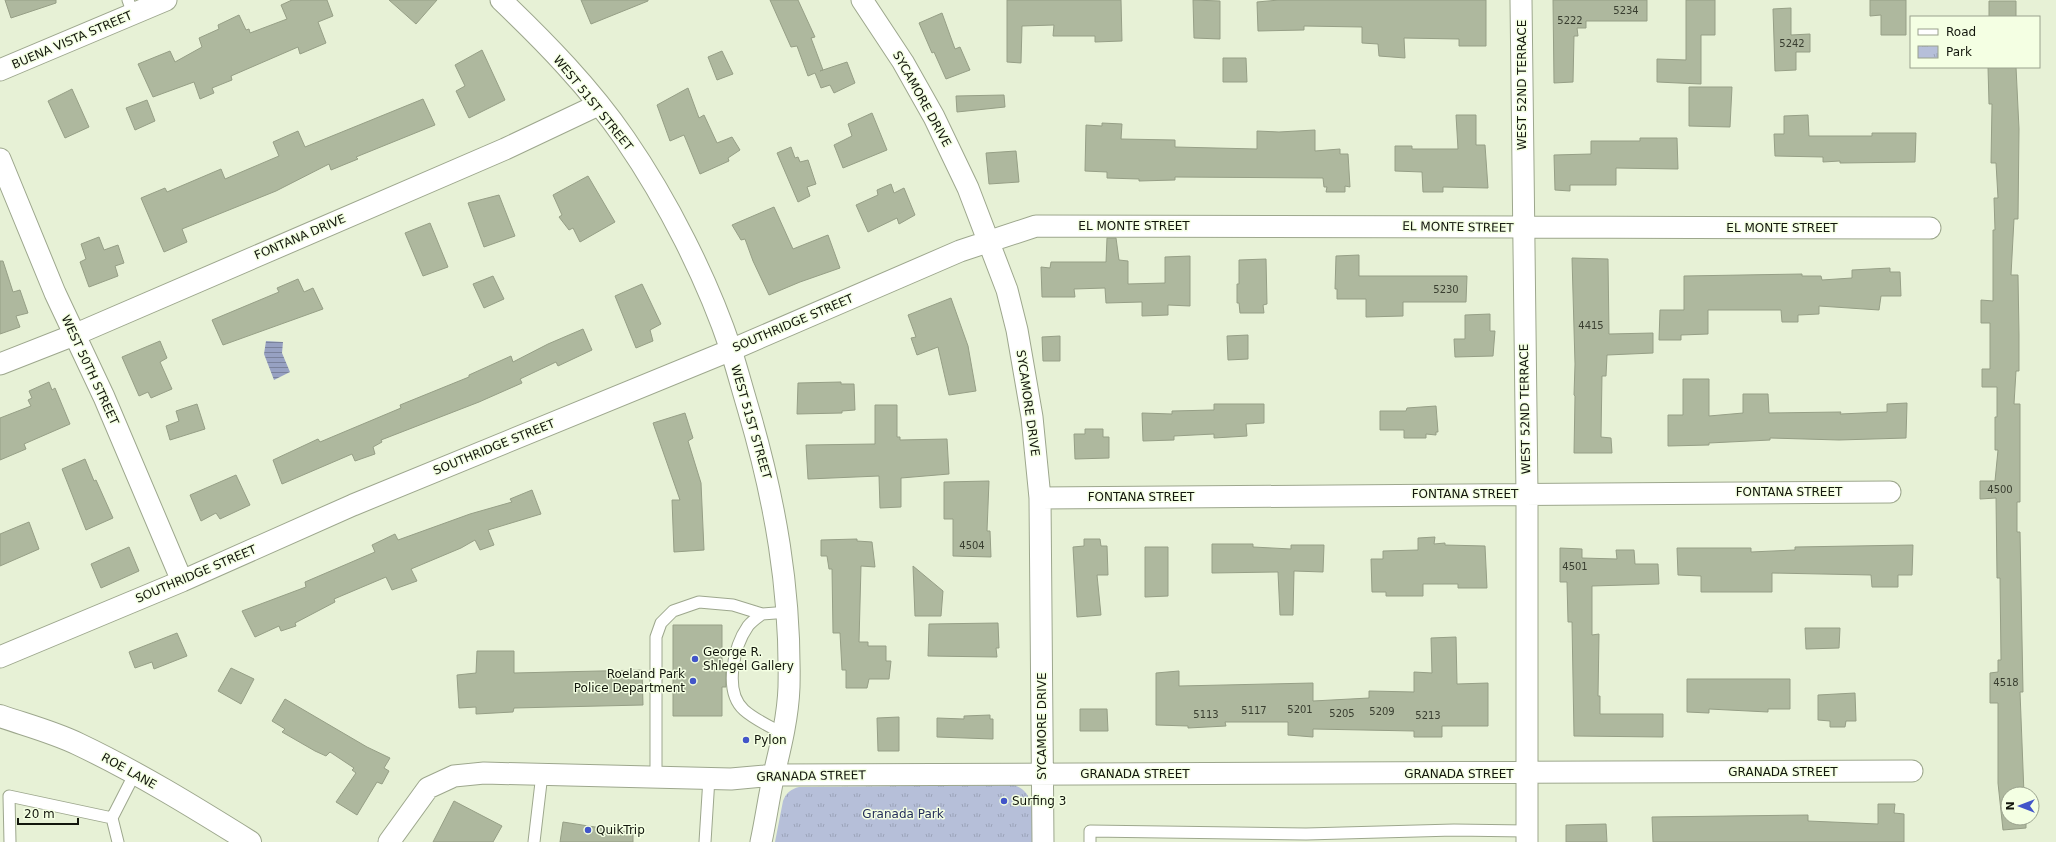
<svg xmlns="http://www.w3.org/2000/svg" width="2056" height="842" viewBox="0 0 2056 842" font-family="'DejaVu Sans',sans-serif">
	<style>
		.park { fill: url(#park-tufts) }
		.water { fill: url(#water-rules) }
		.building { fill: #aeb89e; stroke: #969f86 }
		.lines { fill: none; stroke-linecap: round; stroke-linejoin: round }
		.service-casing { stroke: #9da78d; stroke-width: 13 }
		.minor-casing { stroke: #9da78d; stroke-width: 23 }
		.tertiary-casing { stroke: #9da78d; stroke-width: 24 }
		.service { stroke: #fff; stroke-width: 11 }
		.minor { stroke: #fff; stroke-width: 21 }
		.tertiary { stroke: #fff; stroke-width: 22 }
		.poi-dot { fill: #4255c9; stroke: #f4ffe3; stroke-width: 1.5 }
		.labels { text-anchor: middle; stroke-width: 3; stroke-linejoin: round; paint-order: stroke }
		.number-label { font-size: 10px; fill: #393e30 }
		.street-label { font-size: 12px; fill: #12160c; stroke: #f4ffe3 }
		.poi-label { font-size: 12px; fill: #12160c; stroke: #f4ffe3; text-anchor: start }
		.park-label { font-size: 12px; fill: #242e5a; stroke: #f4ffe3 }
	</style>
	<defs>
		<pattern id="park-tufts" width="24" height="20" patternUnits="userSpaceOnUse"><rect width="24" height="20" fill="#b6bfd9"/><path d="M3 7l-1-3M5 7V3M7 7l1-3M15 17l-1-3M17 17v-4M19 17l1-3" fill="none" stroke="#9ba3b9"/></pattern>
		<pattern id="water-rules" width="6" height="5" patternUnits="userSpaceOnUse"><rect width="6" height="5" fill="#97a1c2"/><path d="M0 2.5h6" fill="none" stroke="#7a829c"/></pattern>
	</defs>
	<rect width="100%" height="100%" fill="#e7f1d6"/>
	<path class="park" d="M1014,785C1038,793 1032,821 1032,842H775L783,801C786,793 791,789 799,787Z"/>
	<path class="water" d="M266,341L283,342L282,353L290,372L274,380L264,354Z"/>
	<path class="building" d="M5,0H56V3L11,18Z
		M292,0H327L333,16L318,22L326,43L300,54L298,47L231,76L232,80L212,88L214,93L200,99L194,82L153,97L138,64L170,51L175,62L202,47L199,38L219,29L218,25L239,15L246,30L249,29L250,33L287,19L281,5Z
		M389,0H437L416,24Z
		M581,0H648V1L591,24Z
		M770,0H798L815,37L811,38L823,70L820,71L847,62L855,83L834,93L830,85L821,88L815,73L808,76L797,46L791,47Z
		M1007,0H1121L1122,41L1095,42V36H1053L1054,25L1022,26L1021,63L1007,62Z
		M1193,0L1220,1V39L1194,38Z
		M1279,0H1486V46H1459V39L1404,38L1405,58L1379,56L1378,44L1362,43V27L1304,26V30L1258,31L1257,2Z
		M1553,0H1647V21H1586V28H1577L1578,36H1574L1573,82L1554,83Z
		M1686,0H1715V35H1701V84L1657,82V59L1686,60Z
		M1870,0H1906V35H1881V15L1870,16Z
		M1989,1H2016V17H1989Z
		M1791,8V35L1810,34V52H1796V70L1775,71L1773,9Z
		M942,13L955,49L960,47L970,70L946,79L934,52L932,53L919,23Z
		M482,50L505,100L469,118L456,91L465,86L455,65Z
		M722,51L733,74L717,80L708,57Z
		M1223,58H1246L1247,82H1223Z
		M1988,67H2016L2019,129L2018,219H2014L2011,275H2018L2019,335V371H2016L2014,404H2020V502H2017V532H2020L2023,692H2020L2024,794H2008V818H2026V828L2003,830L1998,783V703H1990V673L1998,672V660H2001L2000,578H1997L1996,498L1980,499V481H1995L1998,450H1995V417H1997V387H1982V369H1990V323H1981V300L1993,301V230H1995L1994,198H1998L1996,163H1991L1992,104H1989Z
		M1689,87H1732L1730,127L1689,126Z
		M688,88L699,118L704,115L717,143L732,137L740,150L728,158L729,161L700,174L684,135L670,141L657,105Z
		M72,89L89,127L65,138L48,101Z
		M1004,95L1005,107L957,112L956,96Z
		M423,99L435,125L356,157L358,159L331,170L329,164L276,191L182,229L187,242L164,252L141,198L165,188L167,192L221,169L225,179L279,156L273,142L298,131L305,147Z
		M147,100L155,121L135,130L126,108Z
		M872,113L887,150L843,168L834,145L852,136L848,124Z
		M1456,115H1476V145H1485L1488,188L1443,187V192H1423L1422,172L1395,171V146H1412V149H1458Z
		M1808,115L1809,136H1872V133H1916L1915,162L1840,163V161L1823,162V157L1775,156L1774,134H1784V116Z
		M1102,123L1122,124L1121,139L1175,140V147L1257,149V131L1279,132L1315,130V151L1340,149V154H1348L1350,187L1345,186V192H1326L1327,187H1324L1323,178L1175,177V180L1139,181V179L1107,178V172L1085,171L1086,125L1102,126Z
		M1640,138H1677L1678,169L1616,168V185H1570V191L1555,190L1554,155L1591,154V141H1640Z
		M791,147L795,158L798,157L800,162L808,160L816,184L807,187L810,196L798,202L777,153Z
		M1016,151L1019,182L989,184L986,153Z
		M588,176L615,222L580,242L573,228L569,230L559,217L562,215L553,195Z
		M891,184L894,193L904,188L915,215L899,224L897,218L868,232L856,205L878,195L877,190Z
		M499,195L515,236L484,247L468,203Z
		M774,207L793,249L828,235L840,268L800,282L769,295L753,261L745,239L741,240L732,225Z
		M430,223L448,267L423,276L405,233Z
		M99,237L104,250L118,245L124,263L115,266L118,276L89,287L80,262L86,259L81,244Z
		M1107,238H1116L1119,260L1128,261V284L1165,283V257L1190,256V306L1168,305V315L1142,316V302L1106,303L1105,288L1074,289L1075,297H1042L1041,267L1050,268L1051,262H1106Z
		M1359,255V276H1467L1466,302H1403V316L1366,317V299H1337V289H1335L1336,256Z
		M1572,258L1608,259L1609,334L1653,333V353L1607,355L1606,376H1602L1601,437L1611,438L1612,453H1574L1575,396L1574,395L1575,364Z
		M1266,259L1267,304L1263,305L1264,313H1240L1239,303H1237V284H1239V260Z
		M0,261H3L13,292L20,290L28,313L16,316L20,327L0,334Z
		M1890,268V272H1900L1901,296H1881L1879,310L1819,306V314L1798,315V322H1782L1781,310H1708V334L1681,335V340H1659L1660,310H1684V276L1802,274V276H1821L1822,280L1852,278V270Z
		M493,276L504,299L484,308L473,284Z
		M298,279L304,292L313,288L323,309L223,345L212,320L279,292L277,288Z
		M642,284L661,324L650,330L653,341L636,348L615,296Z
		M951,298L968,346L976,391L949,395L938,347L917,355L911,338L916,337L908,315Z
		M1490,314V331H1495L1493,356L1455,357L1454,339H1465V315Z
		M583,329L592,350L558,366L556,362L520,379L522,383L479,402L381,440L382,442L373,447L375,454L355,461L352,454L282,484L273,460L318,439L320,442L401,408L400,405L469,377V375L511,356L513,362L548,344Z
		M1248,335V359L1228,360L1227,336Z
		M1060,336V361H1043L1042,337Z
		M160,341L167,358L160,362L172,389L151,398L148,392L139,396L122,357Z
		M1683,379H1709V416L1743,413V394H1768L1769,413L1841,412L1840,414L1887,412V404L1907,403L1906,438L1839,440L1770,438V440L1709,443V445L1668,446V415H1683Z
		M49,382L52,390L55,388L70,424L24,444L26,449L0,460V418L31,406L28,400L32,398L29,391Z
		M841,382V384H854L855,410L842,411V413L797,414L798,383Z
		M197,404L205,429L170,440L166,426L179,421L176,411Z
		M1214,404H1264V423L1246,424L1247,436L1214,438V434L1174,436V440L1143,441L1142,413L1172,414V411L1214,410Z
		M875,405H897V437H900V440L947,439L949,474L901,478V507L880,508L879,476L808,479L806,445L875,444Z
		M1436,406L1438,432H1436V435L1426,434V438H1404V430H1380V411H1406L1407,408Z
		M685,413L693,438L688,441L701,483L704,550L674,552L672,500H680L653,423Z
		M1085,429H1103V437H1109V458L1075,459L1074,434H1085Z
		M85,459L94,481L96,480L113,518L86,530L62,469Z
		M236,475L250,505L220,519L216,513L201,521L190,495Z
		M989,481L987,531H990L991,557L953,556V519H944V482Z
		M532,490L541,514L488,530L494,545L480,550L475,540L461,548L411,569L417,581L392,590L386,577L334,599L335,602L295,623L296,626L281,631L279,626L255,637L242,611L306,587L305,582L375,552L372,545L395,534L398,540L470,514L512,502L510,499Z
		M29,522L39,549L0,566V534Z
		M1435,537L1434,544L1445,543V545L1485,546L1487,588H1458V584H1423V596H1386V592H1372L1371,559H1383V551L1418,550V538Z
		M857,539V541L872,542L875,567L861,566L859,642H868V646H886V661H891L889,679H869L867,688H846V670H842L840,633H833L832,569H829L827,556H821V540Z
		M1084,539H1100L1101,546H1107L1108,575H1097L1101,615L1077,617L1073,547L1084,546Z
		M1212,544H1253V547L1291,549V545H1324L1323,572L1294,571L1293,615H1280L1278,572L1212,573Z
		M1913,545L1912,575H1898V587H1872L1871,575L1772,573V592H1701V576L1678,575L1677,548H1751V552L1795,550V547Z
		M129,547L139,571L101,588L91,564Z
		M1145,547H1168V596L1145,597Z
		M1560,548L1582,549V558L1617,559L1616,550H1634L1635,564H1658L1659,584L1592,586V635L1599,634L1598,696H1600V714H1663V737L1574,736L1572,622H1568L1567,582H1560Z
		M913,566L943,591L941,616H915Z
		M998,623L999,648H996L997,657L928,656L929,624Z
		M673,625H722V669H726V687H722V716H673Z
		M1805,628H1840L1839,648L1806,649Z
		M177,633L187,656L154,669L152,662L135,668L129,652Z
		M1456,637L1457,684L1488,683V726H1442V737H1414V731L1313,729V737L1288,735V722H1225L1226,726L1188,728V726L1156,725V673L1179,671V686L1313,683V701L1369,698V691L1414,692V672L1432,673L1431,638Z
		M477,651H514V673L642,670L643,705L514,708L513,712L476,714V707L459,708L457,675L476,673Z
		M231,668L254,679L241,704L218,691Z
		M1687,679H1790V709H1768V712L1709,709V713L1687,712Z
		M1855,693L1856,721H1846L1845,727H1830V721L1818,720V695Z
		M285,699L367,747L390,758L384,768L389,771L382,784L377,782L357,815L336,802L356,773L352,770L354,768L330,752L326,756L315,751L282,732L285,729L272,721Z
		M1080,709H1107L1108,731H1080Z
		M990,715V719H993V739L937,737V718L964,719V716Z
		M899,717V751H878L877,718Z
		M454,801L502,826L493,842H433Z
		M1878,804H1895L1894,813L1904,814V842H1653L1652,817L1808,815V821L1878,824Z
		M563,822L633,833V842H560Z
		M1606,824L1607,842H1566V825Z"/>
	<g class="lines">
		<defs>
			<path id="service" d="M128,0L133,14
				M762,614C758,617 752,621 748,626C734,646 723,691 744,710C755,720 771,727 784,734
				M656,777V637L661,623L673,611L699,602L733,605L762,614L789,612
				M10,842L9,796L112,818
				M118,842L112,818L135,773
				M534,842L542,774
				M705,842L709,778
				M1090,842V831L1306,834L1454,830L1527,831"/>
			<path id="minor" d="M501,0C545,42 590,88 625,139C667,200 707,278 731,350C737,369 742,388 748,408C775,500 791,590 789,687C788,716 781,745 774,774C769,796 766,819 761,842
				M862,0L903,62L934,117L968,188L1007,290L1017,330L1032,417L1040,498L1043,842
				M1521,0L1527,494V842
				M0,70L166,0
				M0,159L55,293L104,397L182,581
				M0,364L74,335L505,149L598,105
				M1040,498L1890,492
				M0,657L182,581L353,505L731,350L960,251L1036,226L1930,228
				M389,842L428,788L454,776L484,773L731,779L774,775L1912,771"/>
			<path id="tertiary" d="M0,716C26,725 53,732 78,744C137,772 194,807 250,842"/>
		</defs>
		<use href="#service" class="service-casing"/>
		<use href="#minor" class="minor-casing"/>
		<use href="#tertiary" class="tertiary-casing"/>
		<use href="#service" class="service"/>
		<use href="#minor" class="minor"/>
		<use href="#tertiary" class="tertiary"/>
	</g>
	<g class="poi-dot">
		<circle cx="695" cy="659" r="4"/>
		<circle cx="693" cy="681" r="4"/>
		<circle cx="746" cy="740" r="4"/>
		<circle cx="1004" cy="801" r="4"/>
		<circle cx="588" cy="830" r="4"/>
	</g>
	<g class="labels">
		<g class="number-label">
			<text x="1626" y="14">5234</text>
			<text x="1570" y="24">5222</text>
			<text x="1792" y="47">5242</text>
			<text x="1446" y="293">5230</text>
			<text x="1591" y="329">4415</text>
			<text x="2000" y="493">4500</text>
			<text x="972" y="549">4504</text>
			<text x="1575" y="570">4501</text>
			<text x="2006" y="686">4518</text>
			<text x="1300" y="713">5201</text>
			<text x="1254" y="714">5117</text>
			<text x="1382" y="715">5209</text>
			<text x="1342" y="717">5205</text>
			<text x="1206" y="718">5113</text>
			<text x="1428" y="719">5213</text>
		</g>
		<g class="street-label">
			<text transform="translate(72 40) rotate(-23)" y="4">BUENA VISTA STREET</text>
			<text transform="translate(1522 85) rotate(-90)" y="4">WEST 52ND TERRACE</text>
			<text transform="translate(922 99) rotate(61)" y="4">SYCAMORE DRIVE</text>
			<text transform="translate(593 103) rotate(51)" y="4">WEST 51ST STREET</text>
			<text x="1134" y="230">EL MONTE STREET</text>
			<text transform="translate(1458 227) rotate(1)" y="4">EL MONTE STREET</text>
			<text x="1782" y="232">EL MONTE STREET</text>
			<text transform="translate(300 237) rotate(-23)" y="4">FONTANA DRIVE</text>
			<text transform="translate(793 323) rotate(-23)" y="4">SOUTHRIDGE STREET</text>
			<text transform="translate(90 370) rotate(65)" y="4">WEST 50TH STREET</text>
			<text transform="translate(1028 403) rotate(82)" y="4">SYCAMORE DRIVE</text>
			<text transform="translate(1525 409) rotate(-91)" y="4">WEST 52ND TERRACE</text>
			<text transform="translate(751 422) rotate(74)" y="4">WEST 51ST STREET</text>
			<text transform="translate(494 447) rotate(-22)" y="4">SOUTHRIDGE STREET</text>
			<text x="1789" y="496">FONTANA STREET</text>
			<text x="1465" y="498">FONTANA STREET</text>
			<text x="1141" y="501">FONTANA STREET</text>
			<text transform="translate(196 574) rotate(-23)" y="4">SOUTHRIDGE STREET</text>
			<text transform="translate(1042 726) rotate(-90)" y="4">SYCAMORE DRIVE</text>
			<text transform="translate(129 771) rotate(29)" y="4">ROE LANE</text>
			<text x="1783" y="776">GRANADA STREET</text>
			<text x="1135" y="778">GRANADA STREET</text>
			<text x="1459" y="778">GRANADA STREET</text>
			<text transform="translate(811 776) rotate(-1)" y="4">GRANADA STREET</text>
		</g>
		<g class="poi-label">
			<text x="703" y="656">George R.<tspan x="703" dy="14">Shlegel Gallery</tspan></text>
			<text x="685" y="678" text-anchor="end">Roeland Park<tspan x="685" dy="14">Police Department</tspan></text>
			<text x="754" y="744">Pylon</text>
			<text x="1012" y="805">Surfing 3</text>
			<text x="596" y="834">QuikTrip</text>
		</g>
		<g class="park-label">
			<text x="903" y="818">Granada Park</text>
		</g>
	</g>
	<rect x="1910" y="16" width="130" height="52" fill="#f4ffe3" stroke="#9aa28d"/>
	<rect x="1918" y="29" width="20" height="6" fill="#ffffff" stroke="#9aa28d"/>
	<text x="1946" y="36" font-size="12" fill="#12160c">Road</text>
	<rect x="1918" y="46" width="20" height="12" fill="url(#park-tufts)" stroke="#9aa28d"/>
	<text x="1946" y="56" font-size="12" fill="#12160c">Park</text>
	<g transform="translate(2020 806) rotate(270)"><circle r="19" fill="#f4ffe3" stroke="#9aa28d"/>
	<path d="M0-3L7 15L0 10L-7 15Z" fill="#4255c9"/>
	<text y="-6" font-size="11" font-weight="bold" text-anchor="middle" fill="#12160c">N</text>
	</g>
	<path d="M18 818v6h60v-6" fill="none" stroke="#12160c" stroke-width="2"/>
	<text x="24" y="818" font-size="12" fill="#12160c" stroke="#f4ffe3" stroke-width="3" paint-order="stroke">20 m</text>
</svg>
